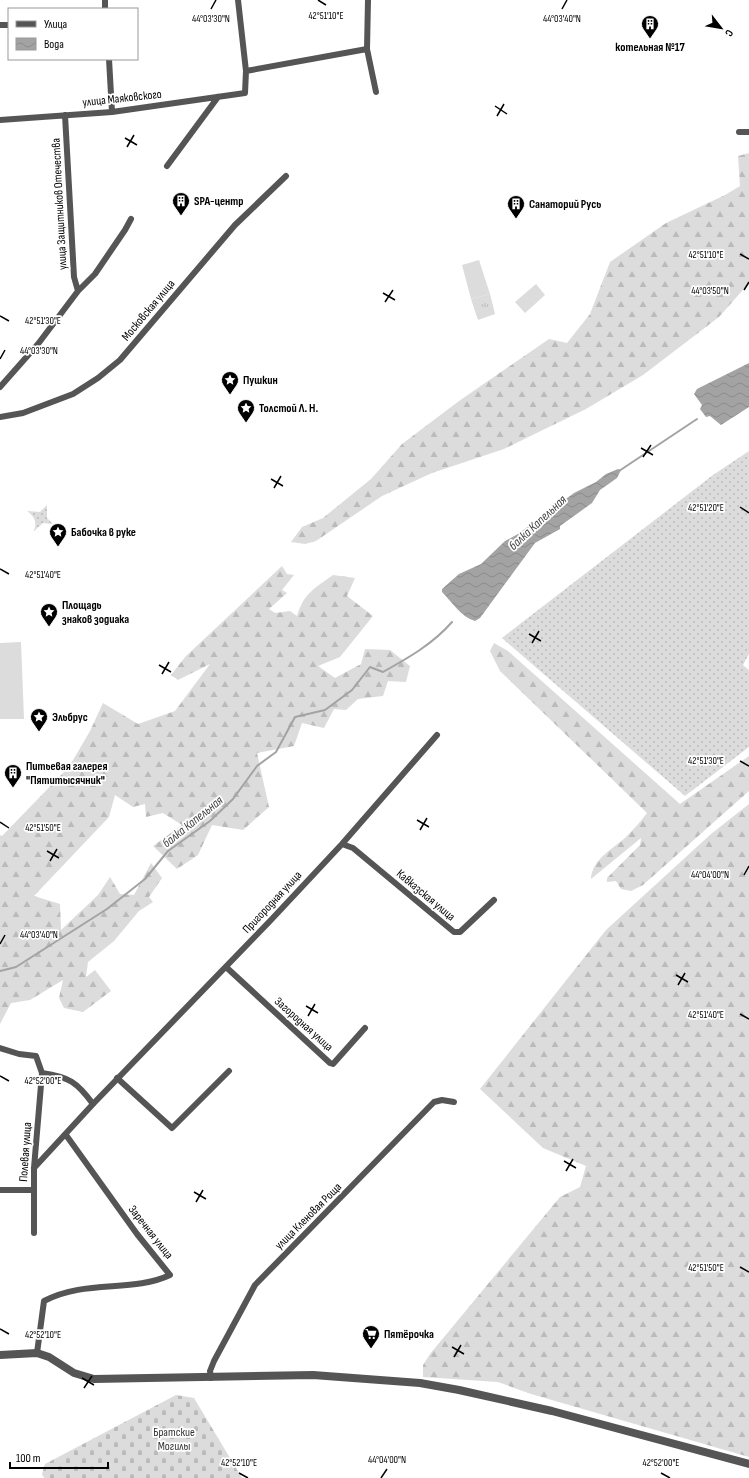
<svg xmlns="http://www.w3.org/2000/svg" width="749" height="1478" viewBox="0 0 749 1478" font-family="'Sofia Sans Condensed',sans-serif">
	<style>
		.grass { fill: url(#grass-dots) }
		.forest { fill: url(#forest-firs) }
		.cemetery { fill: url(#cemetery-stones) }
		.park { fill: url(#park-tufts) }
		.pitch { fill: #dcdcdc }
		.water { fill: url(#water-waves) }
		.lines { fill: none; stroke-linecap: round; stroke-linejoin: round }
		.stream { stroke: #a3a3a3; stroke-width: 2 }
		.minor { stroke: #555; stroke-width: 6 }
		.tertiary { stroke: #555; stroke-width: 8 }
		.ticks { fill: none; stroke: #000; stroke-width: 1.5 }
		.labels { text-anchor: middle; stroke-width: 3.5; stroke-linejoin: round; paint-order: stroke }
		.poi-label { font-size: 12px; font-weight: bold; fill: #000; stroke: #fff; text-anchor: start }
		.street-label { font-size: 12px; fill: #000; stroke: #fff }
		.park-label { font-size: 12px; fill: #333; stroke: #fff }
		.water-label { font-size: 13px; font-style: italic; fill: #444; stroke: #fff }
		.ticks-label { font-size: 10px; text-anchor: middle; fill: #000; stroke: #fff; stroke-width: 3.5; stroke-linejoin: round; paint-order: stroke }
	</style>
	<defs>
		<pattern id="grass-dots" width="8" height="8" patternUnits="userSpaceOnUse"><rect width="8" height="8" fill="#dcdcdc"/><path d="M2 2h.1M6 6h.1" fill="none" stroke="#bbb" stroke-width="1.8" stroke-linecap="round"/></pattern>
		<pattern id="forest-firs" width="22" height="20" patternUnits="userSpaceOnUse"><rect width="22" height="20" fill="#dcdcdc"/><path d="M5 1l3.5 6h-7zM16 11l3.5 6h-7z" fill="#bbb"/></pattern>
		<pattern id="cemetery-stones" width="16" height="16" patternUnits="userSpaceOnUse"><rect width="16" height="16" fill="#dcdcdc"/><path d="M2 7V4a2 2 0 0 1 4 0v3zM10 15v-3a2 2 0 0 1 4 0v3z" fill="#bbb"/></pattern>
		<pattern id="park-tufts" width="24" height="20" patternUnits="userSpaceOnUse"><rect width="24" height="20" fill="#dcdcdc"/><path d="M3 7l-1-3M5 7V3M7 7l1-3M15 17l-1-3M17 17v-4M19 17l1-3" fill="none" stroke="#bbb"/></pattern>
		<pattern id="water-waves" width="16" height="10" patternUnits="userSpaceOnUse"><rect width="16" height="10" fill="#a3a3a3"/><path d="M0 5q4-4 8 0t8 0" fill="none" stroke="#8b8b8b"/></pattern>
	</defs>
	<rect width="100%" height="100%" fill="#fff"/>
	<path class="grass" d="M749,451V654L743,665L749,670V747L685,796L502,638L713,475Z
		M47,505V518L53,524L43,523L34,531C37,522 35,517 27,511L40,512Z"/>
	<path class="forest" d="M749,153V283L719,317L643,375L586,409L504,449L432,473L382,496L316,541L305,544L291,542L302,527L323,518L371,479L402,444L459,401L549,339L567,343L590,314L610,262L666,223L725,195L740,186L738,156Z
		M282,566L287,574L294,575L282,590L287,593L269,609L275,613L290,611L297,616C304,593 314,589 333,575L355,578L347,596L373,616L340,657L318,666L335,678L361,664L365,649L390,650L410,666L406,682L388,681L383,696L358,699L346,710L334,709L324,728L302,723L294,746L257,753L269,807L243,830L212,825L198,855L177,869L153,846L182,825L163,813L146,817L145,804L133,807L115,795L109,817L34,896L60,904L61,930L98,895L110,877L120,894L134,895L151,863L162,878L149,897L153,902L139,911L114,941L88,962L86,977L95,970L111,991L83,1012L64,1008L59,998L63,980L30,1000L11,1003L0,1024V835L2,836L64,772L63,763L69,767L90,731L103,703L138,724L175,711L210,664L178,680L171,675L186,656Z
		M494,643L508,651L680,804L749,756V791L643,885L631,891L621,889L616,881L607,882V878L640,845L641,838L591,879C592,859 613,849 626,837C633,830 641,821 647,813L500,671L490,651Z
		M749,804V1457L531,1394L498,1382L423,1377V1365L430,1354L560,1197L580,1187L586,1166L543,1148L480,1089L606,930L711,834Z"/>
	<path class="cemetery" d="M176,1395L194,1398L242,1478H44L42,1474L45,1464Z"/>
	<path class="park" d="M490,294L495,314L478,320L471,299Z"/>
	<path class="pitch" d="M479,260L490,294L471,299L462,265Z
		M536,284L545,295L525,313L515,302Z
		M21,642L24,719H0V643Z"/>
	<path class="water" d="M749,363V407L721,425L710,416L706,417L700,409L702,405L694,394L697,389Z
		M618,469L621,470L617,478L600,490L592,503L560,526V529L535,543L480,618L475,621C461,617 452,602 442,592V589L459,574L481,564L505,541L518,534L574,493L596,482L606,474Z"/>
	<g class="lines">
		<path class="stream" d="M619,471L697,419
			M0,971L16,967L107,909L145,879L168,851L210,821L233,799L257,766L276,752L295,717L325,710L352,690L370,667L383,672C408,658 433,644 452,622"/>
		<path class="minor" d="M105,0V9
			M368,0L367,49L376,92
			M0,25H9
			M109,59L112,112
			M246,71L367,49
			M65,115L74,277L78,291
			M0,120L112,112L245,93L246,71L238,0
			M739,132H749
			M167,166L218,97
			M0,387L38,344L78,291L95,274L125,230L131,219
			M0,417L23,413L73,394L98,378L120,360L235,225L286,176
			M342,844L353,848L454,932H460L494,900
			M226,967L330,1063L333,1064L365,1028
			M0,1048L19,1054L36,1056L42,1073C69,1077 77,1082 93,1104
			M117,1078L172,1128L229,1071
			M34,1168L93,1104L270,921L342,844L437,735
			M0,1190H34
			M34,1233V1168L42,1073
			M37,1353L44,1301C86,1279 132,1293 170,1275L137,1234L66,1135
			M211,1378L210,1371L214,1361L255,1285L434,1102L442,1100L454,1102"/>
		<path class="tertiary" d="M0,1355L37,1353L49,1357L74,1373L94,1379L313,1375L420,1383L459,1390L552,1411L749,1464"/>
	</g>
	<path class="ticks" d="M318,0L326,5M211,9L216,0M562,9L567,0M495,106L507,114M497,116L504,104M125,138L137,145M127,147L134,135M740,254L749,259M744,290L749,282M383,293L395,300M385,302L393,290M0,316L9,321M0,359L5,350M641,448L653,455M643,457L651,445M271,479L283,486M274,488L281,476M740,507L749,513M0,569L9,574M529,634L541,641M532,643L539,631M159,665L171,672M162,674L169,662M740,761L749,766M417,820L429,827M0,822L9,828M420,830L427,818M47,851L59,858M50,861L57,849M744,875L749,866M0,944L5,935M676,975L688,982M678,985L685,973M306,1006L318,1013M740,1014L749,1019M308,1016L315,1004M0,1076L9,1081M564,1161L576,1168M566,1171L573,1159M194,1192L206,1199M196,1202L203,1190M740,1267L749,1272M0,1329L9,1334M452,1347L464,1354M454,1357L461,1345M82,1378L94,1385M84,1388L92,1376M239,1473L248,1478M661,1473L670,1478M381,1478L387,1469"/>
	<defs>
		<symbol id="building-pin" viewBox="-11 -11 22 30"><path d="M0 17L-7.5 6A9.5 9.5 0 1 1 7.5 6Z" fill="#000" stroke="#fff"/><path d="M-4-6H4V6H1V3H-1V6H-4ZM-2.5-4.3h1.7v1.8h-1.7ZM.8-4.3h1.7v1.8H.8ZM-2.5-1h1.7V.8h-1.7ZM.8-1h1.7V.8H.8Z" fill="#fff"/></symbol>
		<symbol id="sight-pin" viewBox="-11 -11 22 30"><path d="M0 17L-7.5 6A9.5 9.5 0 1 1 7.5 6Z" fill="#000" stroke="#fff"/><path d="M0-6L1.8-2.2L6-1.7L2.9 1.2L3.7 5.4L0 3.3L-3.7 5.4L-2.9 1.2L-6-1.7L-1.8-2.2Z" fill="#fff"/></symbol>
		<symbol id="supermarket-pin" viewBox="-11 -11 22 30"><path d="M0 17L-7.5 6A9.5 9.5 0 1 1 7.5 6Z" fill="#000" stroke="#fff"/><path d="M-6-5.5h2.5l.6 2H6L4.5 2H-2.5L-4.4-4H-6ZM-1.5 3.2a1.3 1.3 0 1 0 .1 0ZM3 3.2a1.3 1.3 0 1 0 .1 0Z" fill="#fff"/></symbol>
	</defs>
	<g fill-rule="evenodd">
		<use href="#building-pin" x="640" y="14" width="20" height="27"/>
		<use href="#building-pin" x="171" y="191" width="20" height="27"/>
		<use href="#building-pin" x="506" y="194" width="20" height="27"/>
		<use href="#sight-pin" x="220" y="370" width="20" height="27"/>
		<use href="#sight-pin" x="236" y="398" width="20" height="27"/>
		<use href="#sight-pin" x="48" y="522" width="20" height="27"/>
		<use href="#sight-pin" x="39" y="602" width="20" height="27"/>
		<use href="#sight-pin" x="29" y="707" width="20" height="27"/>
		<use href="#building-pin" x="3" y="763" width="20" height="27"/>
		<use href="#supermarket-pin" x="361" y="1324" width="20" height="27"/>
	</g>
	<g class="labels">
		<g class="poi-label">
			<text x="650" y="51" text-anchor="middle">котельная №17</text>
			<text x="194" y="205">SPA-центр</text>
			<text x="529" y="208">Санаторий Русь</text>
			<text x="243" y="384">Пушкин</text>
			<text x="259" y="412">Толстой Л. Н.</text>
			<text x="71" y="536">Бабочка в руке</text>
			<text x="62" y="609">Площадь<tspan x="62" dy="14">знаков зодиака</tspan></text>
			<text x="52" y="721">Эльбрус</text>
			<text x="26" y="770">Питьевая галерея<tspan x="26" dy="14">"Пятитысячник"</tspan></text>
			<text x="384" y="1338">Пятёрочка</text>
		</g>
		<g class="street-label">
			<text transform="translate(122 98) rotate(-6)" y="4">улица Маяковского</text>
			<text transform="translate(59 204) rotate(-93)" y="4">улица Защитников Отечества</text>
			<text transform="translate(148 310) rotate(-50)" y="4">Московская улица</text>
			<text transform="translate(426 895) rotate(40)" y="4">Кавказская улица</text>
			<text transform="translate(272 902) rotate(-47)" y="4">Пригородная улица</text>
			<text transform="translate(304 1024) rotate(42)" y="4">Загородная улица</text>
			<text transform="translate(25 1152) rotate(-86)" y="4">Полевая улица</text>
			<text transform="translate(308 1216) rotate(-45)" y="4">улица Кленовая Роща</text>
			<text transform="translate(151 1232) rotate(52)" y="4">Заречная улица</text>
		</g>
		<g class="park-label">
			<text x="174" y="1436">Братские<tspan x="174" dy="14">Могилы</tspan></text>
		</g>
		<g class="water-label">
			<text transform="translate(537 522) rotate(-43)" y="5">балка Капельная</text>
			<text transform="translate(192 821) rotate(-39)" y="5">балка Капельная</text>
		</g>
	</g>
	<g class="ticks-label">
		<text x="326" y="19">42°51'10"E</text>
		<text x="211" y="22">44°03'30"N</text>
		<text x="562" y="22">44°03'40"N</text>
		<text x="706" y="258">42°51'10"E</text>
		<text x="710" y="294">44°03'50"N</text>
		<text x="43" y="324">42°51'30"E</text>
		<text x="39" y="354">44°03'30"N</text>
		<text x="706" y="511">42°51'20"E</text>
		<text x="43" y="578">42°51'40"E</text>
		<text x="706" y="764">42°51'30"E</text>
		<text x="43" y="831">42°51'50"E</text>
		<text x="710" y="878">44°04'00"N</text>
		<text x="39" y="938">44°03'40"N</text>
		<text x="706" y="1018">42°51'40"E</text>
		<text x="43" y="1084">42°52'00"E</text>
		<text x="706" y="1271">42°51'50"E</text>
		<text x="43" y="1338">42°52'10"E</text>
		<text x="387" y="1463">44°04'00"N</text>
		<text x="239" y="1466">42°52'10"E</text>
		<text x="661" y="1466">42°52'00"E</text>
	</g>
	<rect x="8" y="8" width="130" height="52" fill="#ffffff" stroke="#999999"/>
	<rect x="16" y="21" width="20" height="6" fill="#555555" stroke="#999999"/>
	<text x="44" y="28" font-size="12" fill="#000000">Улица</text>
	<rect x="16" y="38" width="20" height="12" fill="url(#water-waves)" stroke="#999999"/>
	<text x="44" y="48" font-size="12" fill="#000000">Вода</text>
	<g transform="translate(721 28) rotate(121)" stroke="#ffffff" stroke-width="3" paint-order="stroke">
	<path d="M0-3L7 15L0 10L-7 15Z" fill="#000000"/>
	<text y="-6" font-size="11" font-weight="bold" text-anchor="middle" fill="#000000">С</text>
	</g>
	<path d="M10 1462v6h98v-6" fill="none" stroke="#000000" stroke-width="2"/>
	<text x="16" y="1462" font-size="12" fill="#000000" stroke="#ffffff" stroke-width="3" paint-order="stroke">100 m</text>
</svg>
